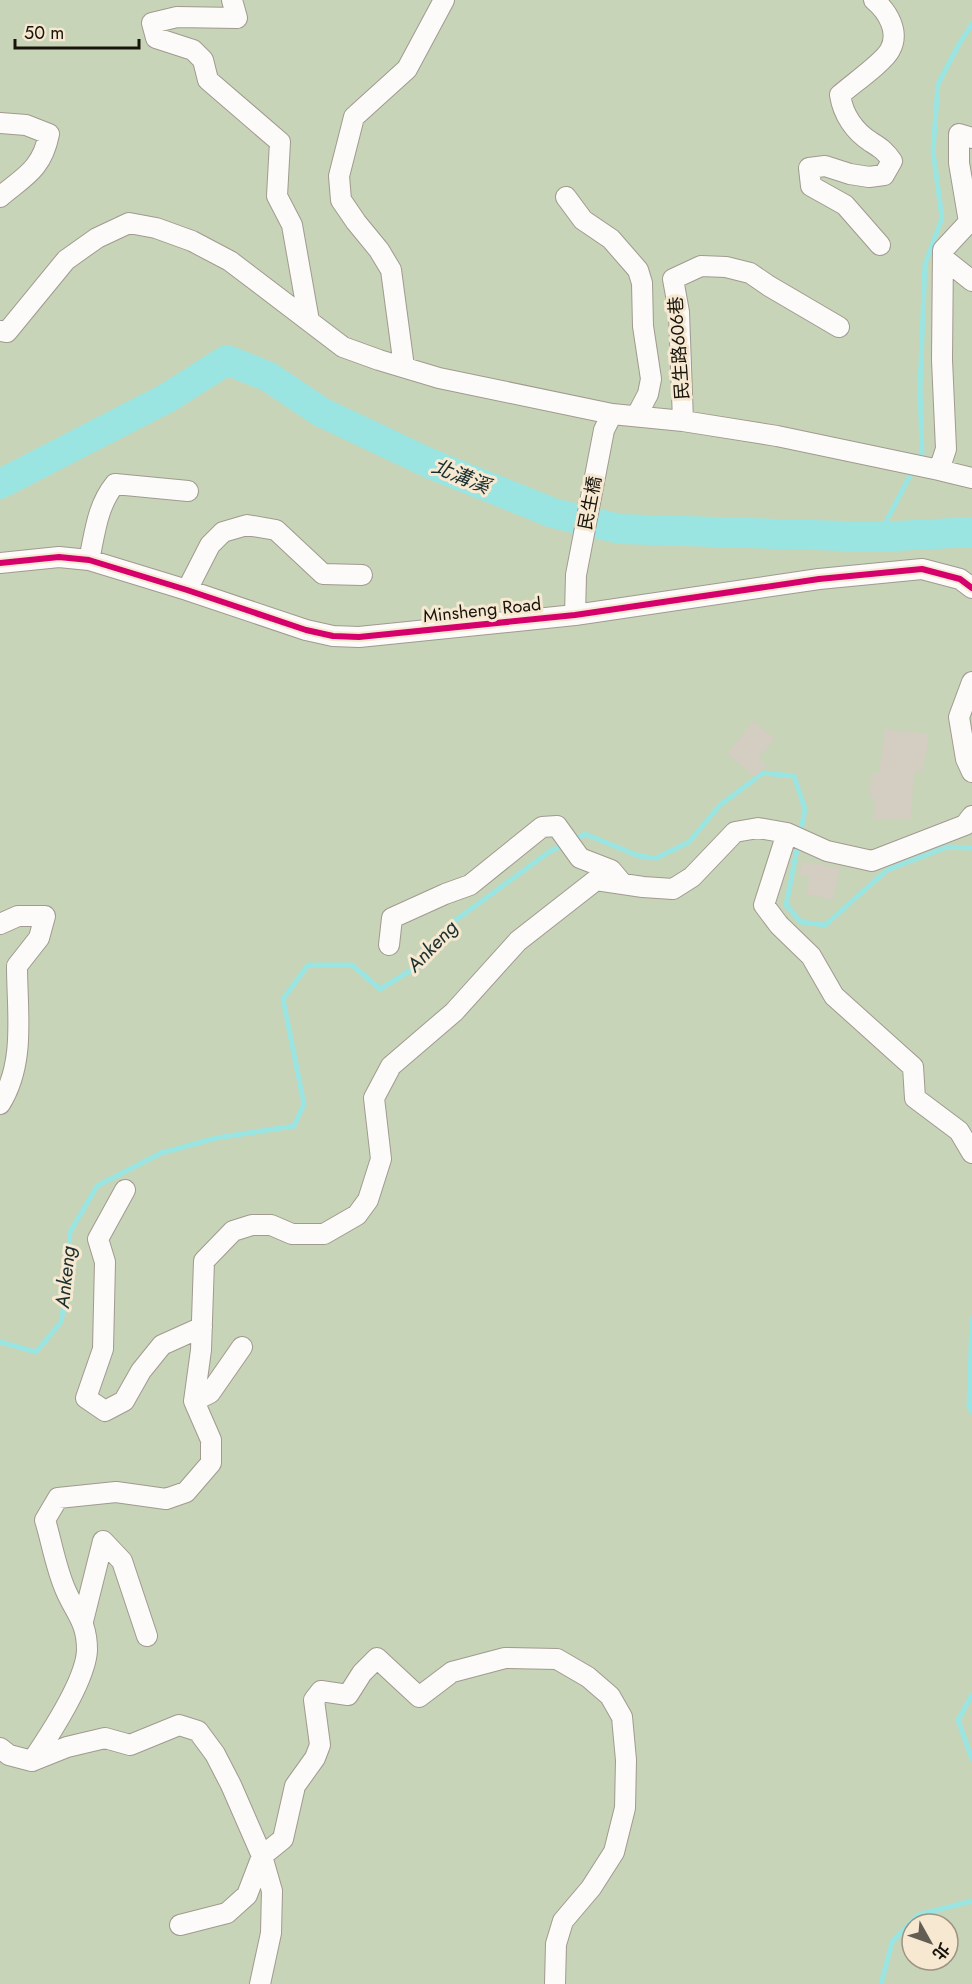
<svg xmlns="http://www.w3.org/2000/svg" width="972" height="1984" viewBox="0 0 972 1984" font-family="Jost,'Noto Sans TC',sans-serif">
	<style>
		.green { fill: #c8d4b7; fill-rule: evenodd }
		.lines { fill: none; stroke-linecap: round; stroke-linejoin: round }
		.stream { stroke: #9ae5e1; stroke-width: 5 }
		.river { stroke: #9ae5e1; stroke-width: 30 }
		.building { fill: #d3cdc2 }
		.minor-casing { stroke: #a09a90; stroke-width: 22 }
		.minor { stroke: #fcfbf9; stroke-width: 20 }
		.cycleway-casing { stroke: #f6e8d1; stroke-width: 10 }
		.cycleway { stroke: #d6006c; stroke-width: 6 }
		.labels { text-anchor: middle; stroke-width: 6; stroke-linejoin: round; paint-order: stroke }
		.street-label { font-size: 18px; fill: #18140c; stroke: #f6e8d1 }
		.water-label { font-size: 20px; font-style: italic; fill: #1a2f2f; stroke: #f6e8d1 }
	</style>
	<rect width="100%" height="100%" fill="#eee6d9"/>
	<path class="green" d="M0,0H972V1984H0ZM912,1924H948V1960H912Z"/>
	<g class="lines">
		<path class="stream" d="M918,462L922,452L920,388L925,264L942,218L933,151L938,84L959,44L972,24
			M878,537L913,470
			M972,1319L969,1406L972,1412
			M0,1342L36,1352L61,1322L67,1287L70,1232L97,1186L161,1153L216,1138L294,1126L304,1104L283,999L308,965H352L380,989L418,966L449,925L549,852L585,834L639,856L656,858L689,842L720,805L763,773L794,776L805,809L786,905L801,922L825,925L887,870L947,847L972,848
			M972,1695L958,1720L972,1759
			M881,1984L892,1942L918,1915L972,1901"/>
		<path class="river" d="M0,484L167,398L227,360L269,377L321,412L431,464L553,513L620,529L878,537L972,532"/>
	</g>
	<path class="building" d="M753,721L775,738L758,759L766,765L756,777L727,754Z
		M885,729L929,734L923,771L915,770L910,820L874,819L875,798L870,797L871,773H879Z
		M802,861L840,868L833,900L806,894L810,877L799,875Z"/>
	<g class="lines">
		<defs>
			<path id="minor" d="M232,0L237,18L177,17L152,23L156,38L193,50L203,60L208,80L280,142L277,196L292,225L309,321
				M874,0C888,12 900,32 890,50C884,62 851,85 840,95C843,114 854,131 871,142C881,148 886,152 892,161L884,175L869,177L850,174L825,166L809,168L811,186L845,205L880,245
				M0,123L26,125L49,134C42,169 25,176 0,197
				M566,197L583,220L611,239L638,270L642,283L643,326L651,379L648,394L637,415
				M943,258L972,281
				M0,331L7,332L66,260L97,238L129,223L156,228L192,241L230,261L343,347L379,360L439,378L612,414L683,421L679,312L673,279L701,266L726,267L750,273L769,286L839,327
				M404,367L391,270L379,250L356,222L341,200L339,176L354,117L407,69L444,0
				M683,421L777,436L939,470L946,449L942,360L943,250L969,222L959,163V134L972,138
				M939,470L972,478
				M89,560C95,533 97,506 115,484L188,491
				M0,563L59,557L89,560L187,590L306,630L333,636L359,637L575,615L819,579L922,569L960,579L972,588
				M187,590L210,545L223,532L247,525L276,530L323,574L362,575
				M575,615L576,575L604,430L612,414
				M972,682L959,717L966,759L972,772
				M787,833L764,905L779,925L811,956L834,996L913,1067L915,1098L959,1131L972,1153
				M0,924L18,916H45L39,938L17,966C17,1011 26,1063 0,1104
				M389,945L392,918L445,894L470,885L542,827L557,826L580,858L611,870L622,883
				M125,1190L98,1239L105,1262L103,1349L86,1398L105,1411L124,1401L141,1371L162,1345L202,1327
				M194,1401L210,1393L242,1347
				M83,1621L103,1541L122,1561L147,1636
				M0,1748L9,1755L32,1761C49,1736 86,1680 87,1650C87,1622 76,1614 66,1591C56,1569 52,1543 45,1520L58,1498L116,1492L166,1499L186,1492L211,1463V1440L194,1401L201,1350L204,1261L233,1231L252,1225H271L292,1234H324L357,1215L368,1200L381,1159L374,1098L391,1066L454,1012L518,941L596,880L643,887L673,889L692,877L735,832L758,828L787,833L827,851L872,861L965,825L972,816
				M32,1761L67,1747L105,1738L130,1745L179,1725L198,1731L215,1754L231,1785L262,1856L272,1891L271,1933L260,1984
				M180,1925L227,1913L247,1895L262,1856L283,1839L295,1786L315,1758L320,1745L314,1700L321,1691L348,1695L362,1673L377,1658L419,1697L452,1672L505,1658L557,1659L588,1677L610,1696L622,1717L626,1760L625,1808L614,1852L591,1888L563,1921L556,1944L555,1984"/>
		</defs>
		<use href="#minor" class="minor-casing"/>
		<use href="#minor" class="minor"/>
		<defs>
			<path id="cycleway" d="M0,563L59,557L89,560L187,590L306,630L333,636L359,637L575,615L819,579L922,569L960,579L972,588"/>
		</defs>
		<use href="#cycleway" class="cycleway-casing"/>
		<use href="#cycleway" class="cycleway"/>
	</g>
	<g class="labels">
		<g class="street-label">
			<text transform="translate(679 348) rotate(-94)" y="6">民生路606巷</text>
			<text transform="translate(590 503) rotate(-79)" y="6">民生橋</text>
			<text transform="translate(482 610) rotate(-6)" y="6">Minsheng Road</text>
		</g>
		<g class="water-label">
			<text transform="translate(461 476) rotate(22)" y="7">北溝溪</text>
			<text transform="translate(432 946) rotate(-46)" y="7">Ankeng</text>
			<text transform="translate(65 1277) rotate(-84)" y="7">Ankeng</text>
		</g>
	</g>
	<g transform="translate(930 1942) rotate(130)"><circle r="28" fill="#f6e8d1" stroke="#9d9382" stroke-width="1.5"/>
	<path d="M0-4.5L10 22L0 15L-10 22Z" fill="#635e54"/>
	<text y="-9" font-size="16" font-weight="bold" text-anchor="middle" fill="#18140c">北</text>
	</g>
	<path d="M15 39v9h124v-9" fill="none" stroke="#18140c" stroke-width="3"/>
	<text x="24" y="39" font-size="18" fill="#18140c" stroke="#f6e8d1" stroke-width="4.5" paint-order="stroke">50 m</text>
</svg>
